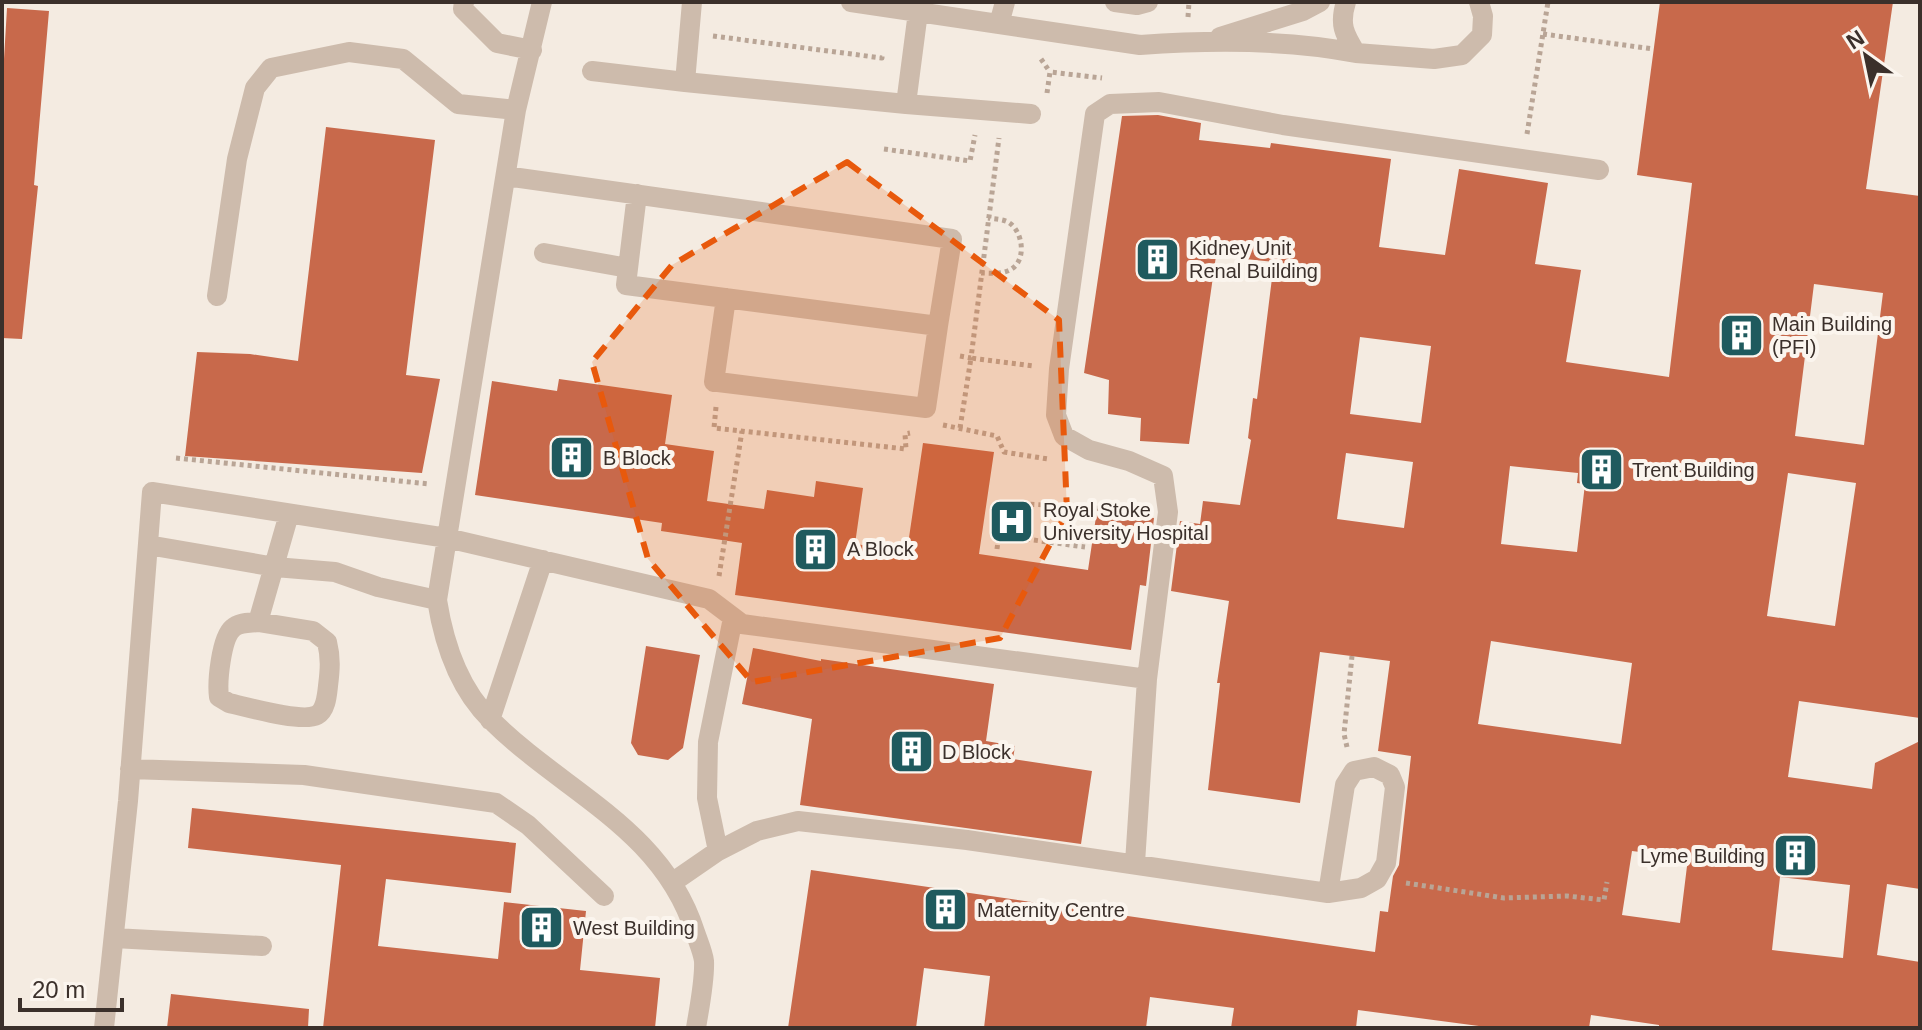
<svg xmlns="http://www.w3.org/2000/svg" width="1922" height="1030" viewBox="0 0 1922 1030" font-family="Arial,sans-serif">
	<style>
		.building { fill: #c8694b; fill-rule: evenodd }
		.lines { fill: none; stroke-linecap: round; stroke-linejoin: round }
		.path { stroke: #b9a596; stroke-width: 5; stroke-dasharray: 4 4; stroke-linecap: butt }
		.minor { stroke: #cdbbac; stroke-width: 20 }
		.marked { fill: #e8590c; fill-opacity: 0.2; stroke: #e8590c; stroke-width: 6; stroke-dasharray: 16 10; stroke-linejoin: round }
		.labels { text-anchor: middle; stroke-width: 8; stroke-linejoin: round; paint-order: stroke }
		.poi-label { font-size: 20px; fill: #3b302b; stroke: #fbf5ee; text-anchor: start }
	</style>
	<rect width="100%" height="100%" fill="#f4ebe1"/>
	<path class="building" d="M1660,2H1893L1866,189L1920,196V718L1799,701L1788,777L1872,789L1875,763L1920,741V889L1887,884L1877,955L1920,962V1028H1659V1025L1591,1015L1589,1028H1494L1358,1010L1356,1028H1231L1234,1008L1150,997L1146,1028H984L990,976L924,968L916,1028H788L811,870L1375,952L1380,911L1388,912L1393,876L1399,865L1411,756L1378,751L1390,661L1320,652L1300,803L1208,790L1220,683H1217L1229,601L1171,591L1180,521L1200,524L1203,501L1240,505L1251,440L1248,438L1253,398L1257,399L1274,262L1216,256L1189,444L1140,441L1141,418L1108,414L1109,380L1084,373L1122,116L1158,115L1201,123L1199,140L1270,148L1271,143L1391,159L1379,247L1445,255L1459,169L1548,183L1535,264L1581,270L1566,362L1669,377L1692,183L1637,175ZM1814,284L1883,293L1864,445L1795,436ZM1360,337L1431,346L1421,423L1350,414ZM1346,453L1413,462L1404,528L1337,519ZM1510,466L1578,473L1577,483L1585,484L1577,552L1501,544ZM1788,473L1856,483L1835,626L1767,616ZM1491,641L1632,663L1621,744L1478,724ZM1632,851L1688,858L1680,923L1622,915ZM1780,877L1850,885L1843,958L1772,950Z
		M7,8L49,11L34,185L38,186L22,339L2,338V93Z
		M326,127L435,140L406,375L440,379L422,473L185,456L197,352L250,354L298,361Z
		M559,379L672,395L665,444L714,451L707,501L764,509L767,490L814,497L816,481L863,488L855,544L907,551L923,443L994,452L979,554L1088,570L1097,510L1154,518L1146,586L1140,585L1131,650L735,595L742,543L661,531L662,523L475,495L492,381L557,391Z
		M646,646L700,655L683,748L668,760L638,755L631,743Z
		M753,648L821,661V659L994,684L986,741L1015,746L1013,759L1092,771L1081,844L800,805L812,719L742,704Z
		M192,808L516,843L511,893L386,879L378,946L498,959L504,902L586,911L580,970L660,978L655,1028H323L341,865L188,848Z
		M171,994L309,1009L308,1028H167Z"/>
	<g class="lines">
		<path class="path" d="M1188,17L1189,2
			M1543,34L1653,49
			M713,36L882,58V54
			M1041,59L1050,72
			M1047,93L1050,72L1102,78
			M1527,134L1548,2
			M884,149L970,161L975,135
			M981,273C991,273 1004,275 1013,268C1027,257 1022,230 1008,222C1002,219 995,219 988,218
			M960,356L971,358L999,138
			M716,407L714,428L906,449L905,434L910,433
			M943,425L997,436L1004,452L1048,459
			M960,428L971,358L1034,366
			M176,458L429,484
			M1026,539L1085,547
			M997,549L999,534L1026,539L1028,504L1143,511
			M719,576L742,431
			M1347,747L1344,734L1352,656
			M1406,883L1504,898L1567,896L1604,900L1607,882"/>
		<path class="minor" d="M464,2L463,9L497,43L532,50
			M542,2L516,110L437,600C444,644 458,688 491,720C563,792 662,828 695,932C698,941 703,952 704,961C705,980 699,1009 696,1028
			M692,2L685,82L906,104L918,12
			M851,2L1140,45C1211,40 1286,39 1356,53
			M1115,2L1137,5L1148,2
			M1346,2C1339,24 1344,34 1356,53L1434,59L1462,55L1482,35L1483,16L1479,2
			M999,24L1005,2
			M1220,37L1303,11L1320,2
			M592,71L685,82
			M906,104L1031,114
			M506,176L952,239L938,326L626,285L637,194
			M544,253L628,268
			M217,296L237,159L255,88L271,68L349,52L403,59L458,104L516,110
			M726,298L714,382H718L926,408L938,326
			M148,545L275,567L335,572L378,587L437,600
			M258,622L313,631L327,642C331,658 330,670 328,686C327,695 326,710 317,715C302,723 247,707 229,703L219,697C217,682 221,638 233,628C239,622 250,623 258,622Z
			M258,622L289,514
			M490,720L543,560
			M130,769L304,775L496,803L528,825L604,896
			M718,851L707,798L708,742L733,618
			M1135,863L1147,679L1168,512L1163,476L1129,461L1089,450L1064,436L1056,415L1059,369L1095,114L1110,104L1159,102L1283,125L1599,170
			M673,882L718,851L757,831L798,821L967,840L1328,893L1361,888L1377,879L1386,863L1395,787L1390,775L1374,767L1354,771L1345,785L1328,893
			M114,938L262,946
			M104,1028L128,801L152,492L447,538L709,599L742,624L1147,679"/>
	</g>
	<path class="marked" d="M847,162L1059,320L1067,512L1000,638L752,682L648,559L592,362L672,265Z"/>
	<defs>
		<symbol id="building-square" viewBox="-11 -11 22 22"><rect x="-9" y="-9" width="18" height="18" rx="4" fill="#1f5a5e" stroke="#fbf5ee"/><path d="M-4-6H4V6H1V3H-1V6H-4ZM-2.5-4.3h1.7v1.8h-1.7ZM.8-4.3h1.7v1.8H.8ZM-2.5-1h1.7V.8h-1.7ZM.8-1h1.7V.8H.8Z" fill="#fff"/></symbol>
		<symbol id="hospital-square" viewBox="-11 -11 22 22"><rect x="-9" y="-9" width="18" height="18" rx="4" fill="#1f5a5e" stroke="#fbf5ee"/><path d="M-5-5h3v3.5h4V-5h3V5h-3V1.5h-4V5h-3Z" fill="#fff"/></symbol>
	</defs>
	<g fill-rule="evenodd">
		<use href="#building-square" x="1132" y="234" width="51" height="51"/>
		<use href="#building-square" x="1716" y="310" width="51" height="51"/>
		<use href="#building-square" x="546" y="432" width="51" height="51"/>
		<use href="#building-square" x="1576" y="444" width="51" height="51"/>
		<use href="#hospital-square" x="986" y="496" width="51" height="51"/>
		<use href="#building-square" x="790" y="524" width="51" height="51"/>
		<use href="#building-square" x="886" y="726" width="51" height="51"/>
		<use href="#building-square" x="1770" y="830" width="51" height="51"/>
		<use href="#building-square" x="920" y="884" width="51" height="51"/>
		<use href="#building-square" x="516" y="902" width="51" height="51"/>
	</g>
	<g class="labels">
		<g class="poi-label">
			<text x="1189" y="255">Kidney Unit<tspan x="1189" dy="23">Renal Building</tspan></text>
			<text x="1772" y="331">Main Building<tspan x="1772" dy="23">(PFI)</tspan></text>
			<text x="603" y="465">B Block</text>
			<text x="1632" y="477">Trent Building</text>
			<text x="1043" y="517">Royal Stoke<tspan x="1043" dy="23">University Hospital</tspan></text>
			<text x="847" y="556">A Block</text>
			<text x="942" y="759">D Block</text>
			<text x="1765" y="863" text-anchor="end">Lyme Building</text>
			<text x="977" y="917">Maternity Centre</text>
			<text x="573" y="935">West Building</text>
		</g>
	</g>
	<rect width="1922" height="1030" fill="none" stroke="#3b302b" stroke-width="8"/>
	<g transform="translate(1866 56) rotate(327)" stroke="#fbf5ee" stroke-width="6" paint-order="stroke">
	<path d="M0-6L14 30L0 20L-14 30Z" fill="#3b302b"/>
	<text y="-12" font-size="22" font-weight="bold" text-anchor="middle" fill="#3b302b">N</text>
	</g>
	<path d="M20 998v12h102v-12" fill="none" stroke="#3b302b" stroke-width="4"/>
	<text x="32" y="998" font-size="24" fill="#3b302b" stroke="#fbf5ee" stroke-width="6" paint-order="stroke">20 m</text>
</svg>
